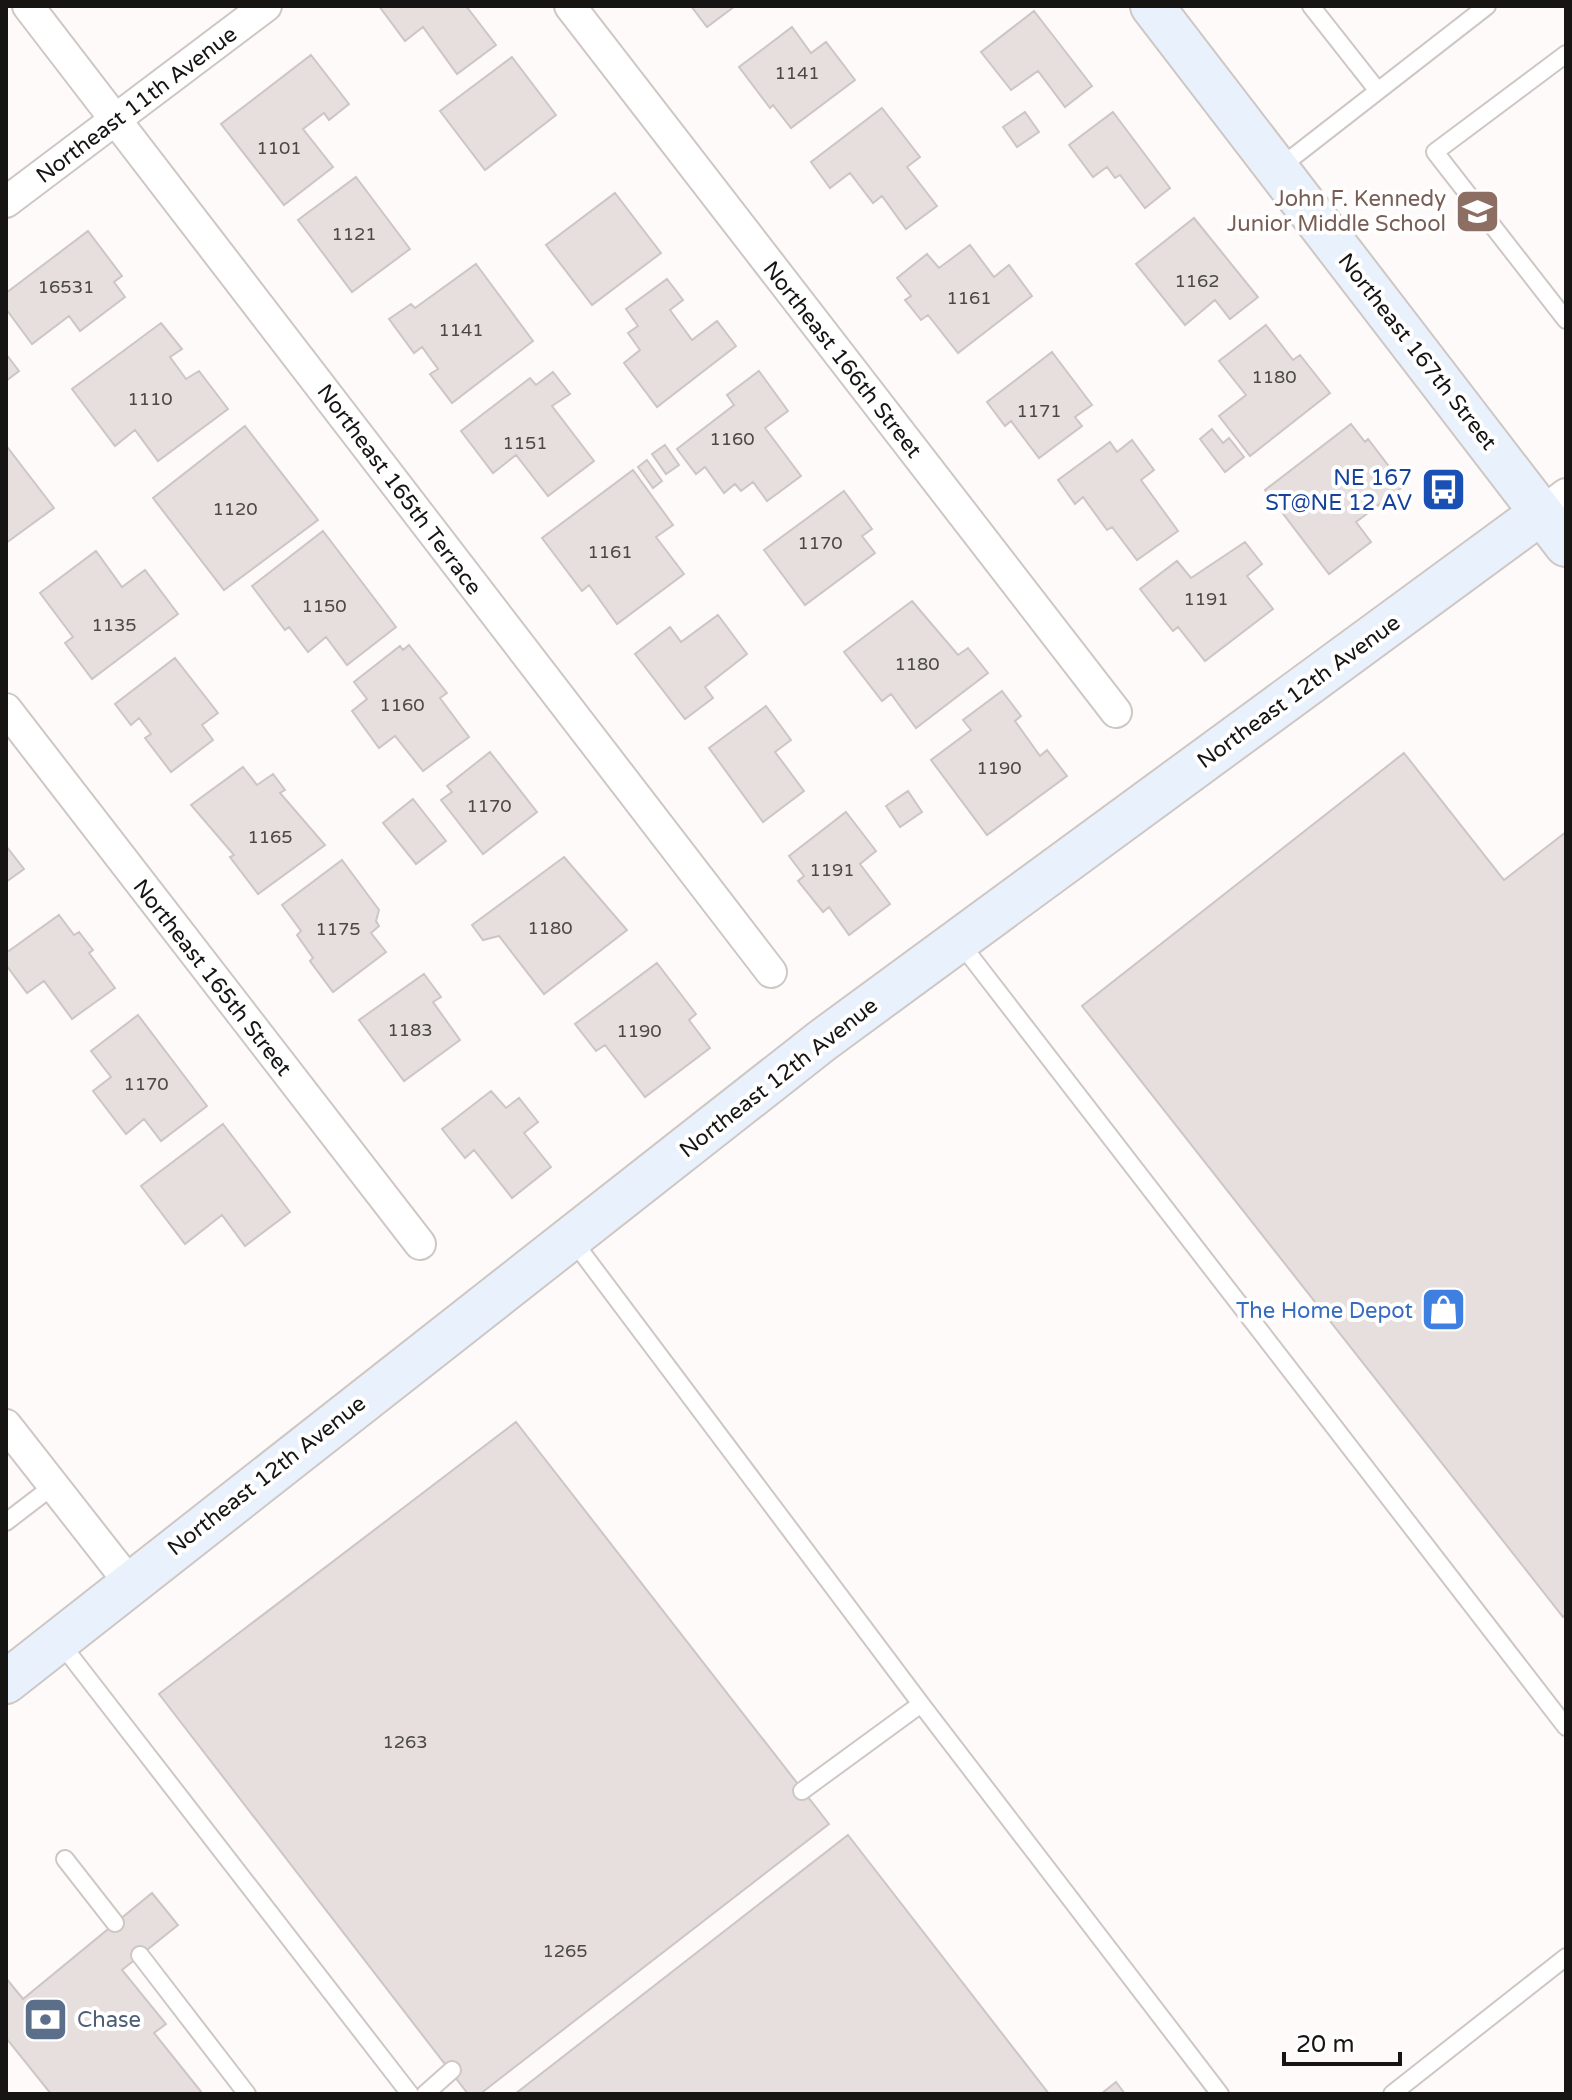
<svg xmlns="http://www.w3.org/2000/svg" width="1572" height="2100" viewBox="0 0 1572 2100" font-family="'Varela Round',sans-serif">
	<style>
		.building { fill: #e6dfdd; stroke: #cdc6c4; stroke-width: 2 }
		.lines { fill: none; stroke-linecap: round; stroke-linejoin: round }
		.lane-casing { stroke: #cec7c4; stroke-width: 20 }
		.street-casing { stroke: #cec7c4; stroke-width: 34 }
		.secondary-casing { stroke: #cec7c4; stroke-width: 46 }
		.lane { stroke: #fff; stroke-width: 16 }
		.street { stroke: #fff; stroke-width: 30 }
		.secondary { stroke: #e9f2fc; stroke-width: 42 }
		.labels { text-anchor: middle; stroke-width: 8; stroke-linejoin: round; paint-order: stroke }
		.number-label { font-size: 18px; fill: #4b4846 }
		.street-label { font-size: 22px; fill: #171514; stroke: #fff }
		.education-label { font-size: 22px; fill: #785e54; stroke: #fff; text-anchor: end }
		.transit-label { font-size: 22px; fill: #164399; stroke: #fff; text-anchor: end }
		.shop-label { font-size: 22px; fill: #366cbe; stroke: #fff; text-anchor: end }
		.service-label { font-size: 22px; fill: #4e5e75; stroke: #fff; text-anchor: start }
	</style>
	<rect width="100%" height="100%" fill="#fefaf9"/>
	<path class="building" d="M379,6H466L496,45L457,74L423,27L405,41Z
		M691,6H735L707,27Z
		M1034,11L1092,86L1065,107L1038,71L1011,90L981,52Z
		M792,27L811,53L826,42L855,80L791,128L773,105L770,108L739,67Z
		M311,55L349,104L329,120L324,113L303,129L333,167L284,205L221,124Z
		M512,57L556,115L485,170L440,111Z
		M882,108L920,157L907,167L937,206L906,229L882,196L873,203L850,173L830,188L811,162Z
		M1025,112L1039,132L1017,147L1003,127Z
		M1113,112L1170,188L1145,208L1120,175L1115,178L1107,167L1093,177L1069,145Z
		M356,177L410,249L352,292L298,220Z
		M615,193L661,253L592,305L546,245Z
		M1194,218L1258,297L1230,319L1215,300L1185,325L1136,264Z
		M88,231L122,276L114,282L125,297L80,331L69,316L32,344L6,309V293Z
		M970,245L994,277L1009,265L1032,296L958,353L928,315L921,320L905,300L911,296L897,278L927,254L939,268Z
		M476,264L533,341L452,403L430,374L438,369L422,347L414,353L389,319L411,304L415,308Z
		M667,279L683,300L670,310L692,340L717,321L736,346L657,407L624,363L640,350L628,333L638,326L626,309Z
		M161,323L182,349L170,357L186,379L199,371L228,409L158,461L135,430L115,446L72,389Z
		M1266,325L1293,360L1300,355L1330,393L1250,456L1219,416L1246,395L1219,361Z
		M1052,352L1092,405L1075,417L1082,426L1039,458L1011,421L1005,426L987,402Z
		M6,354L19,371L6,381Z
		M759,371L788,411L765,428L801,476L767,501L753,482L741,491L735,484L724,493L705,467L696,474L677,449L734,405L727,395Z
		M553,372L570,394L552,406L594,461L548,496L516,455L493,473L461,431L530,378L536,385Z
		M1351,424L1365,442L1368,439L1404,486L1356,522L1371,542L1329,574L1265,490Z
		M245,426L318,520L224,590L153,498Z
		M1212,429L1223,443L1229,438L1244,457L1225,472L1200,439Z
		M1132,440L1154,470L1141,480L1178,531L1137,560L1112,527L1107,530L1083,497L1075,504L1058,480L1110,442L1117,452Z
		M665,445L679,465L666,474L652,454Z
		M8,448L54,508L6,543V449Z
		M647,460L662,481L653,488L638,467Z
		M633,470L673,525L656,537L684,574L617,624L589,585L582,591L542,538Z
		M844,491L872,529L862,536L875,553L805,605L764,550Z
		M323,531L396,627L347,665L326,637L308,652L289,627L285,630L252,586Z
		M1245,542L1262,564L1247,576L1273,609L1205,661L1178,627L1173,631L1140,589L1177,561L1191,578Z
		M96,551L122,587L145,570L178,614L92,679L65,643L73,637L40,593Z
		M912,601L958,655L968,648L988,673L916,728L891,694L882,701L844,652Z
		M718,615L747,654L705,687L713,698L685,719L635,654L670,627L681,642Z
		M409,645L447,693L440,698L469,737L423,771L395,736L379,748L352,711L367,699L354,682L400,646L403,650Z
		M175,658L218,713L202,725L213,740L171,772L145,738L151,734L139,718L131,725L115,704Z
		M1002,691L1021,716L1015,721L1040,756L1047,750L1067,776L987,835L931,760L971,730L963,720Z
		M766,706L791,740L775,752L804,791L763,822L709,748Z
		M490,752L537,812L483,854L441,800L452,792L447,786Z
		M1404,753L1504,880L1566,832V1614L1563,1617L1082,1006Z
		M243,767L257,785L273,774L285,790L280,793L325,845L258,894L230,857L234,855L191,805Z
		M908,791L922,812L900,827L886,806Z
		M413,799L446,841L416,864L383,823Z
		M846,812L876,851L860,864L890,904L849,935L829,907L823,912L798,881L804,876L789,856Z
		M6,846L24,869L6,882Z
		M564,857L627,930L544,994L499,936L483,940L472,925Z
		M342,860L379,910L376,921L379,926L371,933L386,952L333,992L310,961L313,958L297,935L301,931L282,905Z
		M59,915L74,935L79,932L93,950L89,953L115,988L72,1019L44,981L27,993L6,965V953Z
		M657,963L696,1014L689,1020L710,1048L645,1097L605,1045L596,1051L575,1024Z
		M424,974L441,997L433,1002L460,1040L404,1081L359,1020Z
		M138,1015L207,1106L161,1141L144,1119L126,1134L93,1091L111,1077L91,1051Z
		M491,1091L506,1108L519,1098L538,1122L524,1133L551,1167L512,1198L474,1150L465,1158L442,1129Z
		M223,1124L290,1212L245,1246L222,1215L185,1244L141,1186Z
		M516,1422L829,1824L480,2094H468L159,1694Z
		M848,1835L1049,2094H515Z
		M152,1893L178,1925L122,1970L166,2024L154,2033L203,2094H51L6,2038V1978L23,1999Z
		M1116,2082L1125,2094H1101Z"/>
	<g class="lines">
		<defs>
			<path id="lane" d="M1311,6L1378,91
				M1566,54L1435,152L1566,320
				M1279,168L1487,6
				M958,940L1566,1727
				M571,1238L921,1704L802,1791
				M6,1522L53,1486
				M59,1641L410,2094
				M921,1704L1220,2094
				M65,1859L115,1923
				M140,1955L247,2094
				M425,2094L452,2070
				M1392,2094L1566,1957"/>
			<path id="street" d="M28,6L771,972
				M570,6L1116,712
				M6,202L266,6
				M1541,513L1566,494
				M6,709L420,1244
				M6,1425L129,1582"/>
			<path id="secondary" d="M1152,6L1566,545
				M6,1682L823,1040L1541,513"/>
		</defs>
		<use href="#lane" class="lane-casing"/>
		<use href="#street" class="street-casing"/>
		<use href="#secondary" class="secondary-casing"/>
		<use href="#lane" class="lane"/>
		<use href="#street" class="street"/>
		<use href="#secondary" class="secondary"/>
	</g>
	<defs>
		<symbol id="school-square" viewBox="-11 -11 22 22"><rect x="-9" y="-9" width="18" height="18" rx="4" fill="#8d6e63" stroke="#fff"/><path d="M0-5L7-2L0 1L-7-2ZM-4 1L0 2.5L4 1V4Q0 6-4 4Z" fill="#fff"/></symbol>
		<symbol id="bus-square" viewBox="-11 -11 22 22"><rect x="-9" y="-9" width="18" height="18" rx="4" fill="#1a4fb4" stroke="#fff"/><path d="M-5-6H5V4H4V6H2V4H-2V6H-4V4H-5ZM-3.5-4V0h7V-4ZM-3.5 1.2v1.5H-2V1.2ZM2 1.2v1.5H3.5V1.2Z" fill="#fff"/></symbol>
		<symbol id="shop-square" viewBox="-11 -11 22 22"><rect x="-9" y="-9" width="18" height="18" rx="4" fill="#3f7fe0" stroke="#fff"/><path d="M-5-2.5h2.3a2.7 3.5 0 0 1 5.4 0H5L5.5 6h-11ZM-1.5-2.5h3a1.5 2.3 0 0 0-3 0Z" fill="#fff"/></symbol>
		<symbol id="bank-square" viewBox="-11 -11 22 22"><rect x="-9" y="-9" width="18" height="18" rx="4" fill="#5c6f8a" stroke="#fff"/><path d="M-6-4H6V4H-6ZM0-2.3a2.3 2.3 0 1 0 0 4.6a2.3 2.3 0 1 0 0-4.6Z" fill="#fff"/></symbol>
	</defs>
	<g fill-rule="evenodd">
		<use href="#school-square" x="1452" y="186" width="51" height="51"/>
		<use href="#bus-square" x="1418" y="464" width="51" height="51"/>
		<use href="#shop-square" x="1418" y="1284" width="51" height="51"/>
		<use href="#bank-square" x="20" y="1994" width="51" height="51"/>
	</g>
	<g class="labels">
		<g class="number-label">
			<text x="797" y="79">1141</text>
			<text x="279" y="154">1101</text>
			<text x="354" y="240">1121</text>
			<text x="1197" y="287">1162</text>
			<text x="66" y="293">16531</text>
			<text x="969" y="304">1161</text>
			<text x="461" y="336">1141</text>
			<text x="1274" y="383">1180</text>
			<text x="150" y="405">1110</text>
			<text x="1039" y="417">1171</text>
			<text x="732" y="445">1160</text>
			<text x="525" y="449">1151</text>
			<text x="235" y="515">1120</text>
			<text x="820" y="549">1170</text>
			<text x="610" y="558">1161</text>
			<text x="1206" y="605">1191</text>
			<text x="324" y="612">1150</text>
			<text x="114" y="631">1135</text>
			<text x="917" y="670">1180</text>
			<text x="402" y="711">1160</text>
			<text x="999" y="774">1190</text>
			<text x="489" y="812">1170</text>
			<text x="270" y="843">1165</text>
			<text x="832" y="876">1191</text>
			<text x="550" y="934">1180</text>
			<text x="338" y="935">1175</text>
			<text x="410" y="1036">1183</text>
			<text x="639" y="1037">1190</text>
			<text x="146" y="1090">1170</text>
			<text x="405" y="1748">1263</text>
			<text x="565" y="1957">1265</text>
		</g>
		<g class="street-label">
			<text transform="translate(136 104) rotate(-37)" y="8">Northeast 11th Avenue</text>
			<text transform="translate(1418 351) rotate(52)" y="8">Northeast 167th Street</text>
			<text transform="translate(843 359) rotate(52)" y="8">Northeast 166th Street</text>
			<text transform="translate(400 489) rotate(53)" y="8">Northeast 165th Terrace</text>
			<text transform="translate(1298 691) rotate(-36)" y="8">Northeast 12th Avenue</text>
			<text transform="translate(213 977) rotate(52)" y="8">Northeast 165th Street</text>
			<text transform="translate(778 1077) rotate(-38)" y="8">Northeast 12th Avenue</text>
			<text transform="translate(266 1475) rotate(-38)" y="8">Northeast 12th Avenue</text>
		</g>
		<g class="education-label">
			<text x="1446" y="206">John F. Kennedy<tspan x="1446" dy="25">Junior Middle School</tspan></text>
		</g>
		<g class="transit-label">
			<text x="1412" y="485">NE 167<tspan x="1412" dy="25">ST@NE 12 AV</tspan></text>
		</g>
		<g class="shop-label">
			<text x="1413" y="1318">The Home Depot</text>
		</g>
		<g class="service-label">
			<text x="77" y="2027">Chase</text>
		</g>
	</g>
	<rect width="1572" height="2100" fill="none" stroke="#171514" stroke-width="16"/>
	<path d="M1284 2052v12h116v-12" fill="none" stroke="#171514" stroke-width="4"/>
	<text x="1296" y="2052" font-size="24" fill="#171514" stroke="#ffffff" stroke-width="6" paint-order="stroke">20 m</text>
</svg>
